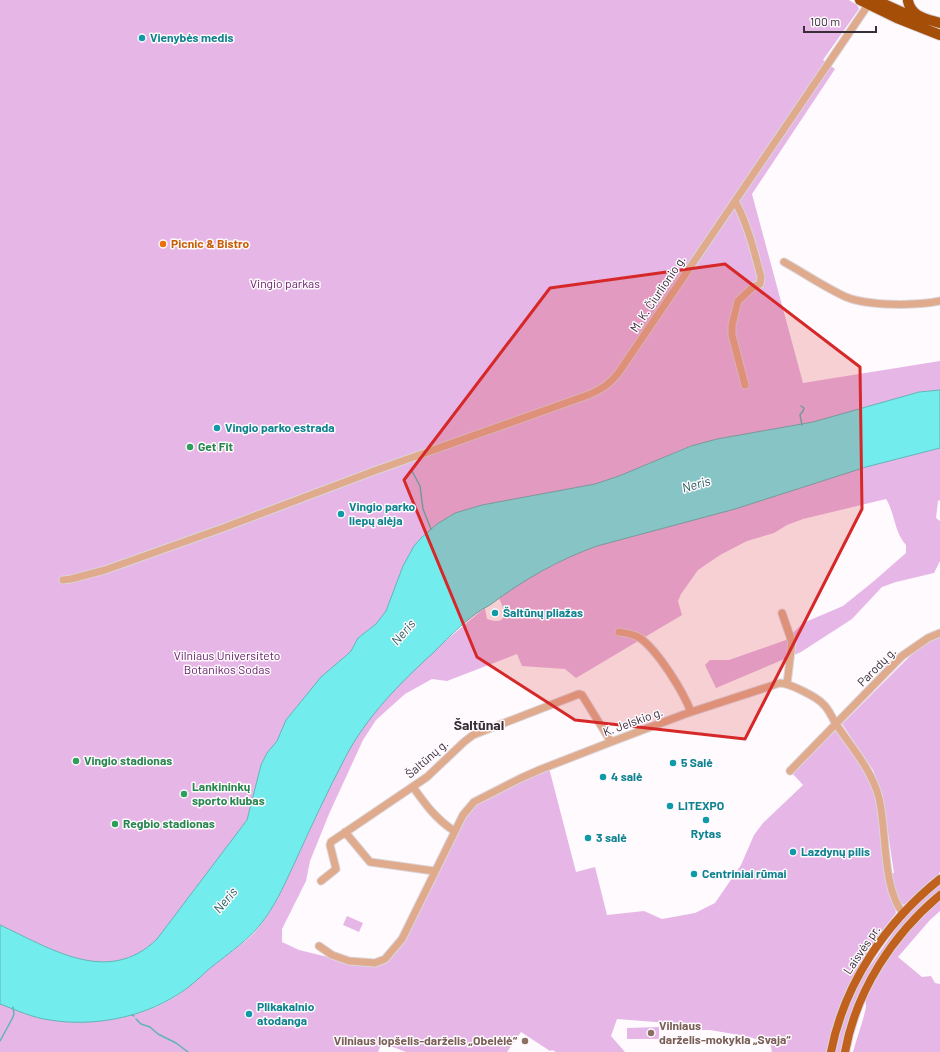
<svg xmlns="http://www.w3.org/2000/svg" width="940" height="1052" viewBox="0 0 940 1052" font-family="Barlow,sans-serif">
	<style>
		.green { fill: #e6b7e6 }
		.water { fill: #73eced; stroke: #61b3b6 }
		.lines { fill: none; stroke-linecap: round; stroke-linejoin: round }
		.stream { stroke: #61b3b6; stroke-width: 1.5 }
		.minor-casing { stroke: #dad5da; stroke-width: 9 }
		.major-casing { stroke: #dad5da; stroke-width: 10 }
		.highway-casing { stroke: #dad5da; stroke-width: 12 }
		.minor { stroke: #e0aa8c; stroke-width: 7 }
		.major { stroke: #c0611d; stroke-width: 8 }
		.highway { stroke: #a54e07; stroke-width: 10 }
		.marked { fill: #d62828; fill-opacity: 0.2; stroke: #d62828; stroke-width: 3; stroke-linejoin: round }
		.culture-dot { fill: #0f9aa8; stroke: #fefafe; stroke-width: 1.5 }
		.food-dot { fill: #e8710a; stroke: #fefafe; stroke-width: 1.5 }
		.leisure-dot { fill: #2e9e5b; stroke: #fefafe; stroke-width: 1.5 }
		.education-dot { fill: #8d6e63; stroke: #fefafe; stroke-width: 1.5 }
		.labels { text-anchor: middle; stroke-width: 3; stroke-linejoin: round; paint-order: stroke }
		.culture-label { font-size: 12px; font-weight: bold; fill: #0d838f; stroke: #fefafe; text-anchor: start }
		.food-label { font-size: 12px; font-weight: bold; fill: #c56008; stroke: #fefafe; text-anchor: start }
		.park-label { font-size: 12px; fill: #631b66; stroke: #fefafe }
		.street-label { font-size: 12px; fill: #372e37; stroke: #fefafe }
		.leisure-label { font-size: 12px; font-weight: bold; fill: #27864d; stroke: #fefafe; text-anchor: start }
		.education-label { font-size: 12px; font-weight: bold; fill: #785e54; stroke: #fefafe; text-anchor: start }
		.water-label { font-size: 13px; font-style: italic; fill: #2d6161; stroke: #fefafe }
		.quarter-label { font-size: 14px; font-weight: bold; fill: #372e37; stroke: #fefafe }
	</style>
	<rect width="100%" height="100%" fill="#fefafe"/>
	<path class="green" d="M0,0H849L857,5L859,9L823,60L835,69L752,194L803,383L940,361V390L919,392L813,422L717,439L690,446L619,476L595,484L482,505L455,513L437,524L421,538L414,546L403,566L386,611L376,624L358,638L351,651L348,654L321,677L286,720L277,741L267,753L261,765L247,820L157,939C108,987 50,948 0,925Z
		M940,448V500L938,501L936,518L940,521V561L934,573L896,582L882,587L852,619L801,652L716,688L705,665L710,660H729L786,640L803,623L843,606L874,581L906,553V545C894,532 895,513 886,499L803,519L787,525L774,533L747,541L720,555L698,570L681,594L678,601L682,615L576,678L565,669L522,666L517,654L447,681L432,679L405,694L376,720L363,740L329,814L310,861L306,881L282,929V942L299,950L365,966H375L394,953L403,943L421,909L440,865L466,815L477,802L549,768L576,872L595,867L607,915L644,911L662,919L695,913L715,903L741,865L754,835L763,823L803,785L792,773L833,732L836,731L863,768L871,784L875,795L896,913L881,932L854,975L846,991L837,1017L827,1052H772L770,1043L745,1036L710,1030H686L677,1025L668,1023L617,1019L611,1036L625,1052H556L552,1050L550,1051L521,1032L507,1052H406L385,1044L380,1047L378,1052H0V1004C16,1009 32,1017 49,1020C91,1027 143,1018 178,995C190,987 200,976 211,967C226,956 241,946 254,933C264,922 271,910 278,898C293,866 308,835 322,804C333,782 342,760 355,739C387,690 439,645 485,608L487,619C508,626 506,613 499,598L522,582L542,571L578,553L597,546L735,509L866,467Z
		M940,637V871L939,874L904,905L902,904L896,897L891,873H894L882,793L873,770L842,724L912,654L927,643Z
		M940,883V891L913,916L874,968L842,1052H834L838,1035L854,989L900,923L932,890Z
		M940,901V911L930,920L898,957L922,977L931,976L935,983L940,984V1052H853C857,1037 863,1022 866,1007C866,1004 865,1001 866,998C872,976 920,910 940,901Z
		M347,916L363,923L359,932L343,925Z
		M659,1027V1039H627V1028Z"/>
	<path class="water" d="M940,390V448L866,467L735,509L597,546C558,560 523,580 490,605C471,614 449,637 434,652C400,683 366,717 345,758C327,792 311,827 295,862C286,881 278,900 266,917C251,939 230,952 209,969C199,978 189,988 177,995C141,1018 92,1027 50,1020C33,1018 16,1010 0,1004V925C50,948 108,987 157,939L247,820L261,765L267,753L277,741L286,720L321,677L348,654L351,651L358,638L376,624L386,611L403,566L414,546L421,538L437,524L455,513L482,505L595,484L619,476L691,446L717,439L813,422L919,392Z"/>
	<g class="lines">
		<path class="stream" d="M801,406L804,408L803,411L800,415L802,425
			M412,471L420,486L423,509L431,529
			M132,1015L134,1016
			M136,1019L141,1024L150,1027L158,1034L176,1043L188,1052
			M0,1041L12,1019L14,1014L13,1007"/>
		<defs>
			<path id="minor" d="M735,201C748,225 754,251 761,277L760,284L753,287L738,301L732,325V335L745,385
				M784,262C804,273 824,287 846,297C868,306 916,306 940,301
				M63,580L71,579L105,570L223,528L374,471L588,395C602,389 610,384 619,372L868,5
				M782,613L792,642L787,684
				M619,632C626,633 634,634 640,638C658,651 683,691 691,712
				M790,771L902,656L928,638L940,633
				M413,787C426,805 435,818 454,831
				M345,832L370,862L434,871
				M321,881L336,869L330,845L331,842L427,777L464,742L473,735L579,694L582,695L611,742
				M319,946L332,955L349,961L375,963L385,959L402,939L463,815L474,802L521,778L539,770L611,742L685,714L780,683C789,683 817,697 823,704C829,709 832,718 836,724C852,748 872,770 879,798C887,831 882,888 903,913"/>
			<path id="major" d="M831,1052C844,984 886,922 940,879
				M845,1052C856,991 893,934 940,895"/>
			<path id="highway" d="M860,0L897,18L940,35
				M875,0L915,18
				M908,1C911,17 927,19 940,23"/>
		</defs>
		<use href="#minor" class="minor-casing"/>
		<use href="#major" class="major-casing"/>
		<use href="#highway" class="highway-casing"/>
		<use href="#minor" class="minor"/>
		<use href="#major" class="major"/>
		<use href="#highway" class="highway"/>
	</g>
	<path class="marked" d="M725,264L860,367L862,509L745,739L575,720L477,657L404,480L550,288Z"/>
	<g class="culture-dot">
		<circle cx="142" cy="38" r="4"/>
		<circle cx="217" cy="428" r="4"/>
		<circle cx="341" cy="514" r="4"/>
		<circle cx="495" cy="613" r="4"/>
		<circle cx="673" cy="763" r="4"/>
		<circle cx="603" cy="777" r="4"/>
		<circle cx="670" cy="806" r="4"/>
		<circle cx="706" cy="820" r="4"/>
		<circle cx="588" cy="838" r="4"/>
		<circle cx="793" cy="852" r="4"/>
		<circle cx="694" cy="874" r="4"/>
		<circle cx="249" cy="1014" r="4"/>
	</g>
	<circle class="food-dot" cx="163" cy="244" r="4"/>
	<g class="leisure-dot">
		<circle cx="190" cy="447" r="4"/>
		<circle cx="76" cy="761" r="4"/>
		<circle cx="184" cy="794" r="4"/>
		<circle cx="115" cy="824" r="4"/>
	</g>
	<g class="education-dot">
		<circle cx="651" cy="1033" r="4"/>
		<circle cx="525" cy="1041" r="4"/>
	</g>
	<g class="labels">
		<g class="culture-label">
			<text x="150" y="42">Vienybės medis</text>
			<text x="225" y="432">Vingio parko estrada</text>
			<text x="349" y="511">Vingio parko<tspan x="349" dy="14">liepų alėja</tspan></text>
			<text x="503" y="617">Šaltūnų pliažas</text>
			<text x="681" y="767">5 Salė</text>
			<text x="611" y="781">4 salė</text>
			<text x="678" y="810">LITEXPO</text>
			<text x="706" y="838" text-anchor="middle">Rytas</text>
			<text x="596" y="842">3 salė</text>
			<text x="801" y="856">Lazdynų pilis</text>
			<text x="702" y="878">Centriniai rūmai</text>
			<text x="257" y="1011">Plikakalnio<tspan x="257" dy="14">atodanga</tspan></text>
		</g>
		<g class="food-label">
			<text x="171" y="248">Picnic &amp; Bistro</text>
		</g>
		<g class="park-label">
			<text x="285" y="288">Vingio parkas</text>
			<text x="227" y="660">Vilniaus Universiteto<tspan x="227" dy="14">Botanikos Sodas</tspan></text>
		</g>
		<g class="street-label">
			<text transform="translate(658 294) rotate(-56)" y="4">M. K. Čiurlionio g.</text>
			<text transform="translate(877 667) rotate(-45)" y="4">Parodų g.</text>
			<text transform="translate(633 722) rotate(-20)" y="4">K. Jelskio g.</text>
			<text transform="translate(427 759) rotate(-41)" y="4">Šaltūnų g.</text>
			<text transform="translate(862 950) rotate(-56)" y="4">Laisvės pr.</text>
		</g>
		<g class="leisure-label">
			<text x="198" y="451">Get Fit</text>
			<text x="84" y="765">Vingio stadionas</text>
			<text x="192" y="791">Lankininkų<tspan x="192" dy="14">sporto klubas</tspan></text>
			<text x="123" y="828">Regbio stadionas</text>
		</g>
		<g class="education-label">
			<text x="659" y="1030">Vilniaus<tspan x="659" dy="14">darželis-mokykla „Svaja“</tspan></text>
			<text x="517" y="1045" text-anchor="end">Vilniaus lopšelis-darželis „Obelėlė“</text>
		</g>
		<g class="water-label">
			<text transform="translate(696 484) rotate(-16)" y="5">Neris</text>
			<text transform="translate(403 632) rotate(-49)" y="5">Neris</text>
			<text transform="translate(225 900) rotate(-50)" y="5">Neris</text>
		</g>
		<g class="quarter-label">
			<text x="479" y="730">Šaltūnai</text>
		</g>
	</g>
	<path d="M804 26v6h72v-6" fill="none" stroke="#372e37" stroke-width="2"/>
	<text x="810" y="26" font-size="12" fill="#372e37" stroke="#fefafe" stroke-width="3" paint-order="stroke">100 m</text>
</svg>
